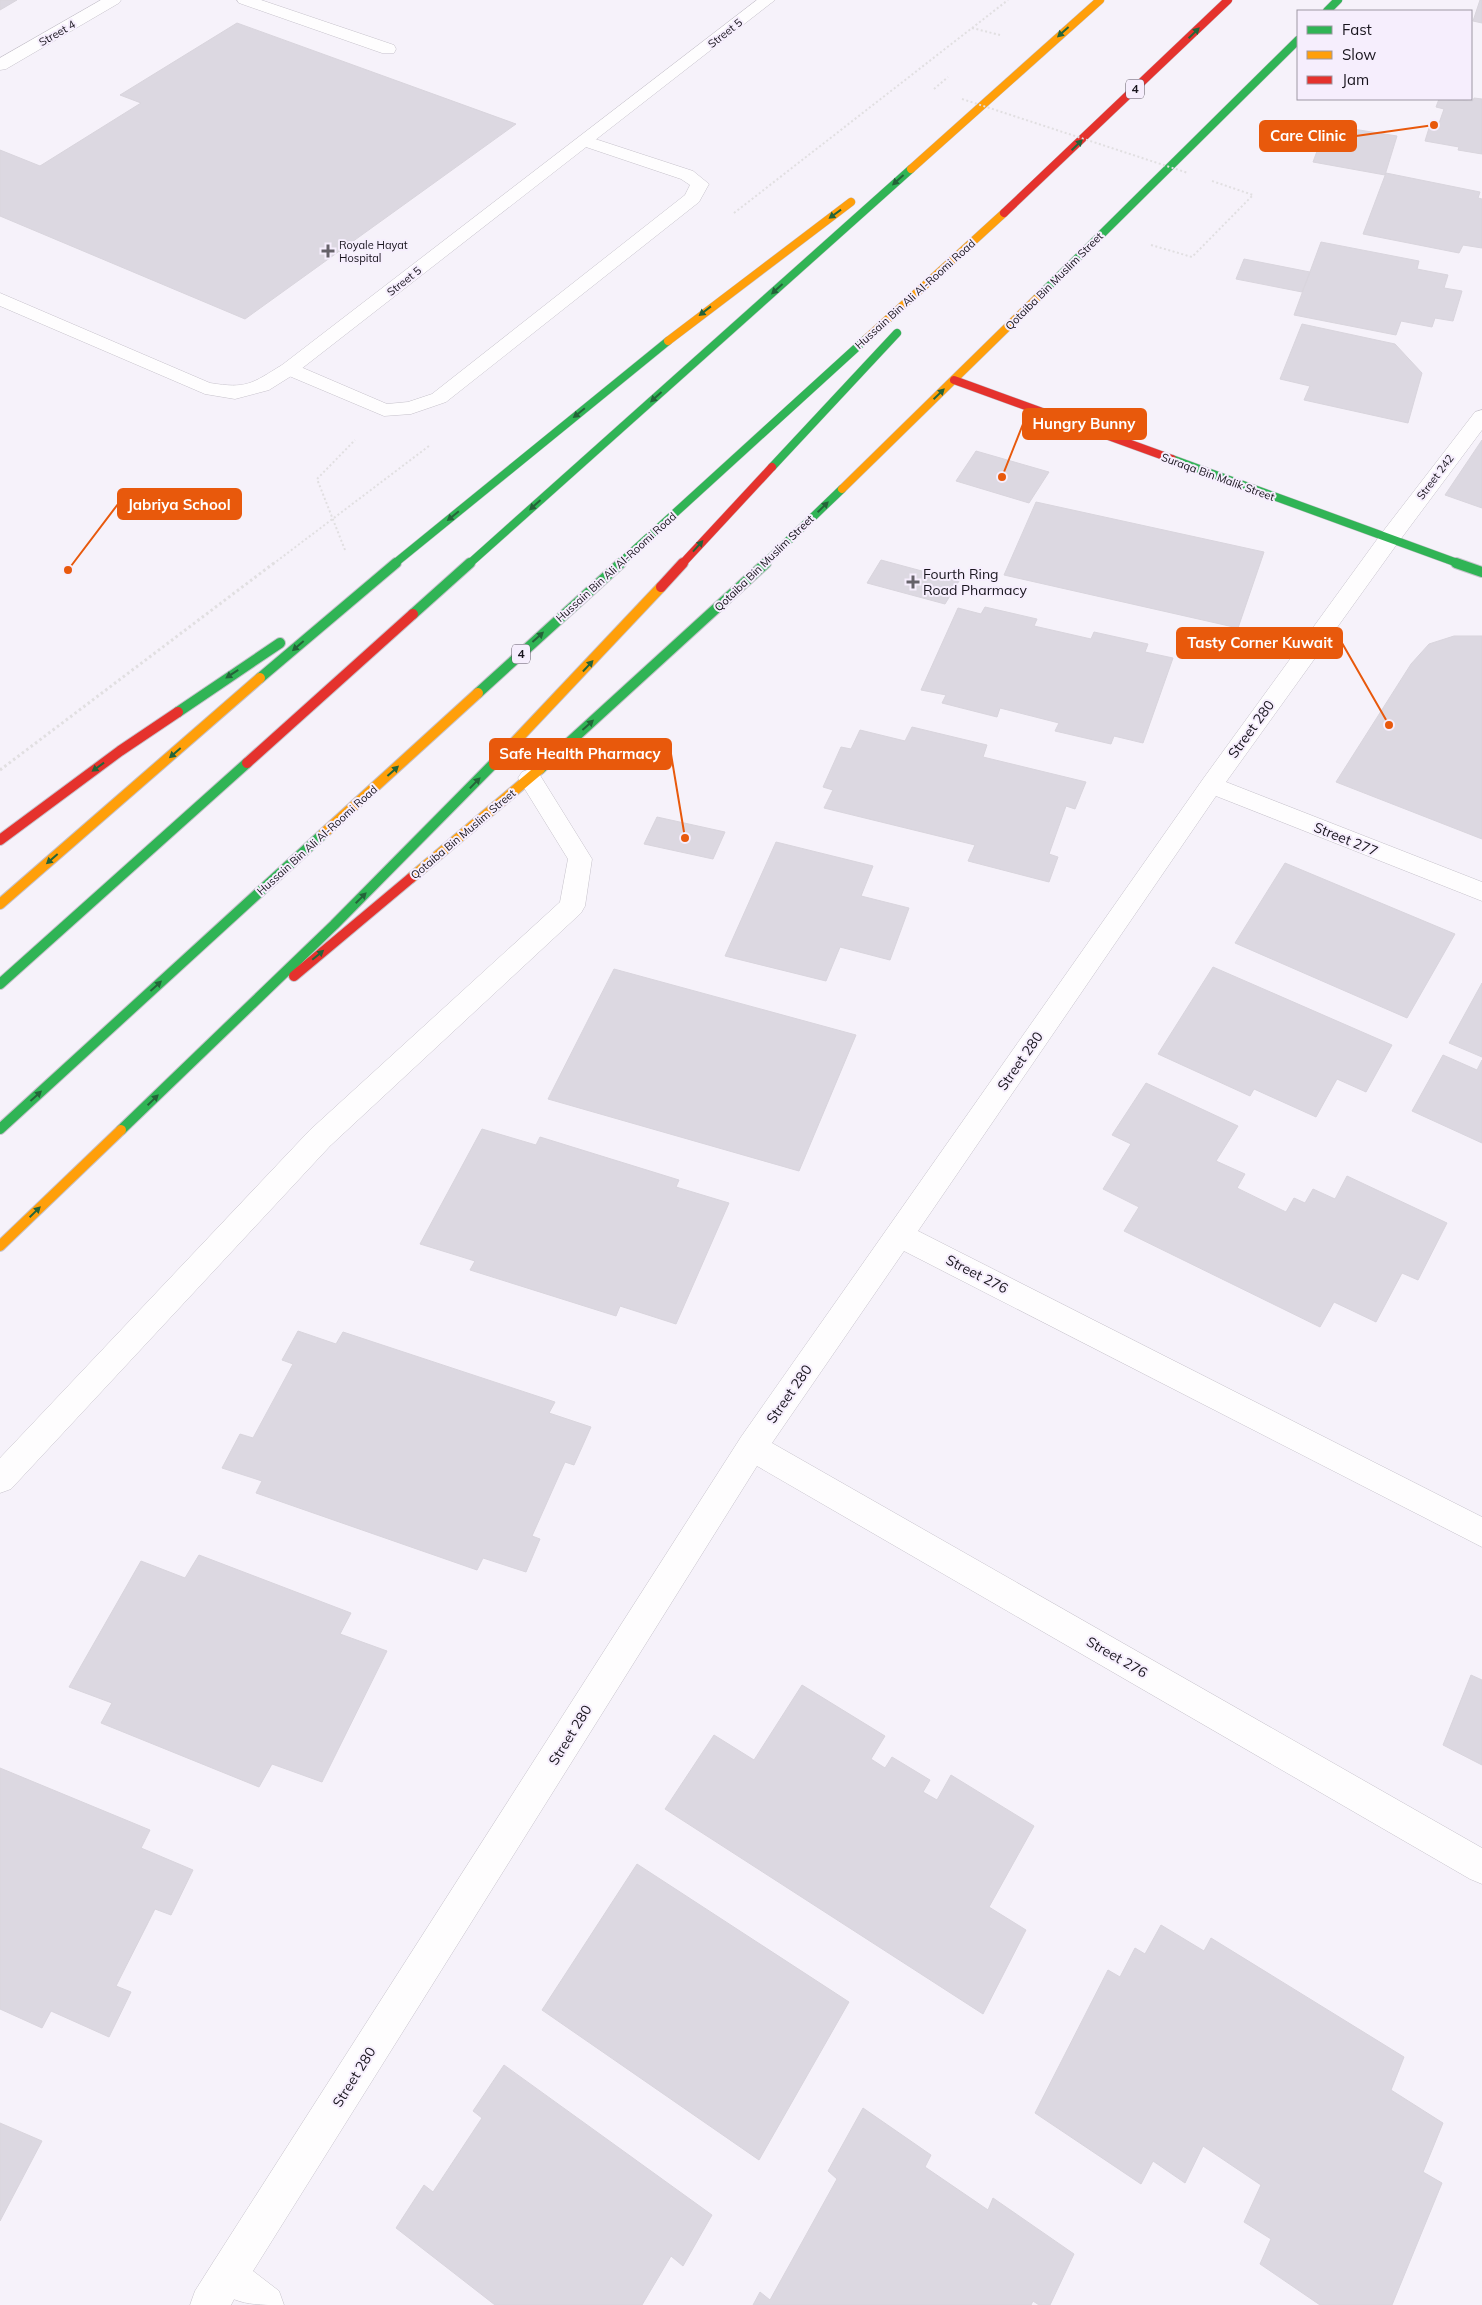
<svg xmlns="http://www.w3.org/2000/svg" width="1482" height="2305" viewBox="0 0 1482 2305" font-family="Mulish,sans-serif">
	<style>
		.building { fill: #dcd8e1; stroke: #d9d5dd }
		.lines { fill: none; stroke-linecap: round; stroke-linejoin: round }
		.lane-casing { stroke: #c6c2cb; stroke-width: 1 }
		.street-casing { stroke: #c6c2cb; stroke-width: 1 }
		.fast-far1-casing { stroke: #c6c2cb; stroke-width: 9 }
		.fast-casing { stroke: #c6c2cb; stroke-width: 12 }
		.slow-far1-casing { stroke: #c6c2cb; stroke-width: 9 }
		.slow-casing { stroke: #c6c2cb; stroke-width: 12 }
		.jam-far1-casing { stroke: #c6c2cb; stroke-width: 9 }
		.jam-casing { stroke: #c6c2cb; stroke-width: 12 }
		.path-far1 { stroke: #e1dfe1; stroke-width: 2; stroke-dasharray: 2 2.5; stroke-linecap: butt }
		.path { stroke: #e1dfe1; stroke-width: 3; stroke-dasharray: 2.5 3; stroke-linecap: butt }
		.lane { fill: #fefdfe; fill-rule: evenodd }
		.street { fill: #fefdfe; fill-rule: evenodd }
		.fast-far1 { stroke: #30b455; stroke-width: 8 }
		.fast { stroke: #30b455; stroke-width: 10 }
		.slow-far1 { stroke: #ff9f0a; stroke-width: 8 }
		.slow { stroke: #ff9f0a; stroke-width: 10 }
		.jam-far1 { stroke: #e5322d; stroke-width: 8 }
		.jam { stroke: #e5322d; stroke-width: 10 }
		.path-bridge { stroke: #e1dfe1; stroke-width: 2; stroke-dasharray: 2 2.5; stroke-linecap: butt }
		.oneway { fill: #246439 }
		.poi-dot { fill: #66626a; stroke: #f6eefd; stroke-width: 2 }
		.labels { text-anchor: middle; stroke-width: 4; stroke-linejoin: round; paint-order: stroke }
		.far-street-label { font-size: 11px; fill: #18141d; stroke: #f6eefd }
		.far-poi-label { font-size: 11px; fill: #18141d; stroke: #f6eefd; text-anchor: start }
		.shield { fill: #f6eefd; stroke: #5b5560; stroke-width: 1 }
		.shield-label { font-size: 12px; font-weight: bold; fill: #18141d }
		.poi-label { font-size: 14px; fill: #18141d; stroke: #f6eefd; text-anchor: start }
		.street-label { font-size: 14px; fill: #18141d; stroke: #f6eefd }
		.leader { fill: none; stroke: #e8590c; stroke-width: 2 }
		.callout-dot { fill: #e8590c; stroke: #f6eefd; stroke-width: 2 }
		.callout { fill: #e8590c; stroke: #e8590c; stroke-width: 2 }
		.callout-label { font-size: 15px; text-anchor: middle; font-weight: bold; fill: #fff }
	</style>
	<rect width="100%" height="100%" fill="#f6f2fa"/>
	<path class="building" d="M0,0H17L0,10Z
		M1480,0H1482V23L1473,21Z
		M237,23L516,124L245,319L0,216V150L40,166L141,103L120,95Z
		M1474,98L1482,99V154L1458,150L1459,147L1425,141L1429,128L1437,129L1444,109L1436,107L1439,99L1473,101Z
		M1353,129L1397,136L1385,175L1313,162L1320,143L1347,148Z
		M1386,173L1480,192L1478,198L1482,199V248L1463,245L1459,253L1363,234Z
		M1321,242L1419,261L1417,269L1448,275L1444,288L1462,291L1453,321L1435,318L1432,327L1401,321L1396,335L1294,315Z
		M1244,259L1310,272L1302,292L1236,279Z
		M1302,324L1395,344L1422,373L1408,423L1304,400L1310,386L1280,379Z
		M1482,440V508L1445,495Z
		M976,451L1049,472L1029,503L956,481Z
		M1036,502L1264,552L1238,628L1004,575Z
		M881,560L959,581L945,604L867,583Z
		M985,607L1037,619L1034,626L1091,639L1094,632L1148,644L1145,652L1173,658L1143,743L1114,736L1111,744L1055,731L1059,723L1000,708L997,717L942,703L946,695L921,690L958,608L981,614Z
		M1454,636H1482V839L1336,782L1411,664L1429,644Z
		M912,727L987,745L983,757L1086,782L1075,809L1066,806L1049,854L1058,857L1049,882L968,861L975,845L824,808L833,790L823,787L841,747L851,749L860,730L905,741Z
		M657,817L725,832L713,859L644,844Z
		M776,842L873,866L861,896L909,908L890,960L840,947L826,981L725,956Z
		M1285,863L1455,934L1407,1018L1235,943Z
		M1213,967L1392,1045L1366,1092L1337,1079L1316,1117L1254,1089L1250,1096L1158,1054Z
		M614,969L856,1035L799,1171L548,1099Z
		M1482,983V1057L1449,1043Z
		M1443,1055L1477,1070L1482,1060V1143L1412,1111Z
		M1146,1083L1238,1126L1216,1161L1245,1174L1237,1188L1286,1212L1294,1198L1305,1203L1313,1189L1335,1199L1347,1176L1447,1223L1418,1280L1402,1273L1376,1322L1334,1302L1320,1327L1124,1231L1139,1207L1103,1189L1131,1144L1112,1135Z
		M482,1129L536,1145L540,1137L679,1180L676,1187L729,1203L676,1324L620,1306L616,1316L470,1270L475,1261L420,1244Z
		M298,1331L336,1344L343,1332L555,1402L549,1413L591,1427L574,1465L565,1462L532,1536L540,1539L526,1572L483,1558L477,1570L256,1493L262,1481L222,1468L240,1434L253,1438L293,1364L282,1360Z
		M199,1555L351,1613L340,1634L387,1651L322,1782L272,1764L259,1787L101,1723L112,1703L69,1687L141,1561L185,1578Z
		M1471,1675L1482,1680V1765L1443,1745Z
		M802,1685L885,1736L871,1759L885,1768L892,1757L930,1780L923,1792L937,1800L951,1775L1034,1826L989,1907L1026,1930L983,2014L665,1809L714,1735L754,1760Z
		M0,1768L150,1830L141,1848L193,1870L171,1915L155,1909L116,1986L131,1992L109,2037L51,2011L42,2028L0,2009Z
		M637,1864L849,2002L759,2160L542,2010Z
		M1161,1925L1204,1951L1211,1938L1404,2057L1391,2090L1443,2123L1423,2172L1442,2183L1392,2305H1320L1260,2264L1271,2239L1244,2222L1261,2185L1203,2146L1185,2183L1153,2161L1141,2184L1035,2113L1108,1970L1120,1977L1135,1948L1145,1954Z
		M504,2065L712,2215L683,2266L671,2256L642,2305H495L396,2228L424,2185L433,2192L482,2118L473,2111Z
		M863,2108L931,2155L925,2167L988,2210L993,2198L1074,2254L1050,2305H1039L1033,2301L1031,2305H753L760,2292L770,2300L837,2179L828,2171Z
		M0,2123L42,2141L0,2221Z"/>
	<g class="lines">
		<defs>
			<path id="lane" d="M237,0H261L394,45L396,49L394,53H382L239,3Z
				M586,136L693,171L709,184L699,202L446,402L411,414L384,416L282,373L279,369L282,365L289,363L296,365L387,404L408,402L432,394L685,195L690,185L681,179L580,145L577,141L580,137Z
				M530,769L538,772L592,859L585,906L581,913L330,1146L11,1489L0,1493V1458L310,1130L560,902L568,859L518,778L522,772Z
				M228,2256L242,2261L247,2275L231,2305H190L195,2291L214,2261Z"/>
			<path id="street" d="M101,0H121L119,3L6,69L0,70V58Z
				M757,0H775L296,373L269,390L235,399L205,394L0,306V293L210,383C247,389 251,384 282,365Z
				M1482,410V430L1397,544L1226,782L1482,882V901L1216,796L918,1231L1482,1517V1547L904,1251L772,1443L1482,1848V1884L1470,1879L757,1466L253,2271L279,2291L284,2305C250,2305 225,2305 209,2275L214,2261L741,1437L1203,779L1381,534L1475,412Z"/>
			<path id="fast-far1" d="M1327,11L1338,0
				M1037,298L1298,40
				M1172,459L1460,564
				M772,467L897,333
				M394,564L668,341
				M469,564L911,169
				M619,564L866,339
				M764,564L842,489"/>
			<path id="fast" d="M1456,563L1482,572
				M413,614L470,563
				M260,678L396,563
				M478,693L621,563
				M178,712L280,643
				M540,769L766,563
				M0,984L247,763
				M0,1129L323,834
				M121,1130L334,925L508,749"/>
			<path id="slow-far1" d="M911,169L1100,0
				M866,339L1004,213
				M668,341L851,202
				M842,489L1037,298"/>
			<path id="slow" d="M508,749L661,587
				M323,834L478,693
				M411,878L540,769
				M0,904L260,678
				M0,1246L121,1130"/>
			<path id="jam-far1" d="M1004,213L1228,0
				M954,380L1172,459
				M682,564L772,467"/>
			<path id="jam" d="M661,587L683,563
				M247,763L413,614
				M0,840L120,751L178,712
				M294,976L411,878"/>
		</defs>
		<use href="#lane" class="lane-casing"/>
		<use href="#street" class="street-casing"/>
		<use href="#fast-far1" class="fast-far1-casing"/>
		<use href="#fast" class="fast-casing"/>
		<use href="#slow-far1" class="slow-far1-casing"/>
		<use href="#slow" class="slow-casing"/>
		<use href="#jam-far1" class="jam-far1-casing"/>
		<use href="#jam" class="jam-casing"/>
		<path class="path-far1" d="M972,28L1000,35
			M934,89L948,77
			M734,213L1008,0
			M1151,245L1192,257L1253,195L1212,181
			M345,550L317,479L355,440
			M273,564L429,446"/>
		<path class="path" d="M0,770L274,563"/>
		<use href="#lane" class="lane"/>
		<use href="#street" class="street"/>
		<use href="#fast-far1" class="fast-far1"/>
		<use href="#fast" class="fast"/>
		<use href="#slow-far1" class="slow-far1"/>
		<use href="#slow" class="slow"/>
		<use href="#jam-far1" class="jam-far1"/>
		<use href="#jam" class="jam"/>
		<path class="path-bridge" d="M962,99L1188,173"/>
	</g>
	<defs><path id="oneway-solid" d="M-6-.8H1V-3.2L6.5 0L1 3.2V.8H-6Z" transform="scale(1.25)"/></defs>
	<g class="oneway">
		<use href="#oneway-solid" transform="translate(1063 32) rotate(138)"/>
		<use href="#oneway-solid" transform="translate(1194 33) rotate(-44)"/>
		<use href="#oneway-solid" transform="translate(1077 145) rotate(-44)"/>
		<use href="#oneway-solid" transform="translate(898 180) rotate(138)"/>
		<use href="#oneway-solid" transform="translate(835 214) rotate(144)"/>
		<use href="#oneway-solid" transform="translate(777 289) rotate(138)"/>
		<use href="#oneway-solid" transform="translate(705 311) rotate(142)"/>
		<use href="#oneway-solid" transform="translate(939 394) rotate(-44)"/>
		<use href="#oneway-solid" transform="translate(656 397) rotate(138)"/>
		<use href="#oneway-solid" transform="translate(579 413) rotate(141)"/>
		<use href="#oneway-solid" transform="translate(535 505) rotate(138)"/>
		<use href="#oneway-solid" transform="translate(823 507) rotate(-44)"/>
		<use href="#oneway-solid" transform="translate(453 516) rotate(141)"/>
		<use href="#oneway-solid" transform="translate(698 546) rotate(-48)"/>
		<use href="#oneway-solid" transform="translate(538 637) rotate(-42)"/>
		<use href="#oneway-solid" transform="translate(298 646) rotate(139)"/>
		<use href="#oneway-solid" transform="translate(588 666) rotate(-47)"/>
		<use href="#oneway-solid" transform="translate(232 674) rotate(147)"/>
		<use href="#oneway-solid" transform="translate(588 725) rotate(-42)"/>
		<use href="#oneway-solid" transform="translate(175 753) rotate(139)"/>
		<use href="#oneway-solid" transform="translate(98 767) rotate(144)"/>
		<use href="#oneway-solid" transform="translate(393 771) rotate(-42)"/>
		<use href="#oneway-solid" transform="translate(475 783) rotate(-46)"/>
		<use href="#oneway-solid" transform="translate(52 859) rotate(139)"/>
		<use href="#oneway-solid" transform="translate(361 898) rotate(-45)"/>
		<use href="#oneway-solid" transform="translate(318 955) rotate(-40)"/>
		<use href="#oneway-solid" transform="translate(156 986) rotate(-42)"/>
		<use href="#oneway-solid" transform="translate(36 1096) rotate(-42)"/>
		<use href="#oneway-solid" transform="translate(153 1100) rotate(-44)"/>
		<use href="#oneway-solid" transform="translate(35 1212) rotate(-44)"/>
	</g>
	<g class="poi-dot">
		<path d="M325.5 243.5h5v5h5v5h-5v5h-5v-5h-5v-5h5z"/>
		<path d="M910.5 574.5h5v5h5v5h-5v5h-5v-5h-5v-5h5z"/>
	</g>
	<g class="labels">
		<g class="far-street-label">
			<text transform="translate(57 33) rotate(-30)" y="4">Street 4</text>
			<text transform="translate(725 33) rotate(-38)" y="4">Street 5</text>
			<text transform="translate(404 281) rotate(-38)" y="4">Street 5</text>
			<text transform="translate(1054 281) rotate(-45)" y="4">Qotaiba Bin Muslim Street</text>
			<text transform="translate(915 294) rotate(-42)" y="4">Hussain Bin Ali Al-Roomi Road</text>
			<text transform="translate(1218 477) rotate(20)" y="4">Suraqa Bin Malik Street</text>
			<text transform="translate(1435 477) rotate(-53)" y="4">Street 242</text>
			<text transform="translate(764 563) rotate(-44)" y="4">Qotaiba Bin Muslim Street</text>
			<text transform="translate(616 567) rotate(-42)" y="4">Hussain Bin Ali Al-Roomi Road</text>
			<text transform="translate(463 834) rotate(-40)" y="4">Qotaiba Bin Muslim Street</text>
			<text transform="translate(317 840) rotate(-42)" y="4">Hussain Bin Ali Al-Roomi Road</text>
		</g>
		<g class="far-poi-label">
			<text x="339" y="249">Royale Hayat<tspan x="339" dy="13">Hospital</tspan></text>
		</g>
		<g class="shield">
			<rect x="1126" y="79.5" width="18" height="19" rx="4"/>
			<rect x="512" y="644.5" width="18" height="19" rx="4"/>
		</g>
		<g class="shield-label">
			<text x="1135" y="93">4</text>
			<text x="521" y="658">4</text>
		</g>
		<g class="poi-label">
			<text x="923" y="579">Fourth Ring<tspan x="923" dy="16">Road Pharmacy</tspan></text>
		</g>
		<g class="street-label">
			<text transform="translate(1251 729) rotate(-54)" y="5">Street 280</text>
			<text transform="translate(1346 839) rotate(22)" y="5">Street 277</text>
			<text transform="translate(1020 1061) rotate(-55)" y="5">Street 280</text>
			<text transform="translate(977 1274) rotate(27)" y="5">Street 276</text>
			<text transform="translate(789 1394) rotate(-55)" y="5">Street 280</text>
			<text transform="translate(1117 1657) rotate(30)" y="5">Street 276</text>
			<text transform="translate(570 1735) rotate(-58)" y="5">Street 280</text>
			<text transform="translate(354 2077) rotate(-58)" y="5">Street 280</text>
		</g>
	</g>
	<path class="leader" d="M1434 125L1356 136M1002 477L1023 424M68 570L118 504M1389 725L1342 643M685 838L671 754"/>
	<g class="callout-dot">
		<circle cx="1434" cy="125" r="5"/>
		<circle cx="1002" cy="477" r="5"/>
		<circle cx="68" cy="570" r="5"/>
		<circle cx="1389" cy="725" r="5"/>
		<circle cx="685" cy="838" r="5"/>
	</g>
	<g class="callout">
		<rect x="1260" y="121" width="96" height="30" rx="5"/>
		<rect x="1023" y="409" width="123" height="30" rx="5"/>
		<rect x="118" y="489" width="123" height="30" rx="5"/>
		<rect x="1177" y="628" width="165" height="30" rx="5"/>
		<rect x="490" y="739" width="181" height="30" rx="5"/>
	</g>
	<g class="callout-label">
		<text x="1308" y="141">Care Clinic</text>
		<text x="1084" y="429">Hungry Bunny</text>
		<text x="179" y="510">Jabriya School</text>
		<text x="1260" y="648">Tasty Corner Kuwait</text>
		<text x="580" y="759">Safe Health Pharmacy</text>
	</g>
	<rect x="1297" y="10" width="175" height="90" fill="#f6eefd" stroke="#9d97a3"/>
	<rect x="1307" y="26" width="25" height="8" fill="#30b455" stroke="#9d97a3"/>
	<text x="1342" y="35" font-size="15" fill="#18141d">Fast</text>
	<rect x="1307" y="51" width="25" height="8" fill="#ff9f0a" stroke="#9d97a3"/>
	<text x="1342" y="60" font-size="15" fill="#18141d">Slow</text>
	<rect x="1307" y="76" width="25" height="8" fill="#e5322d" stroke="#9d97a3"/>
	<text x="1342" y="85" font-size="15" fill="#18141d">Jam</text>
</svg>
